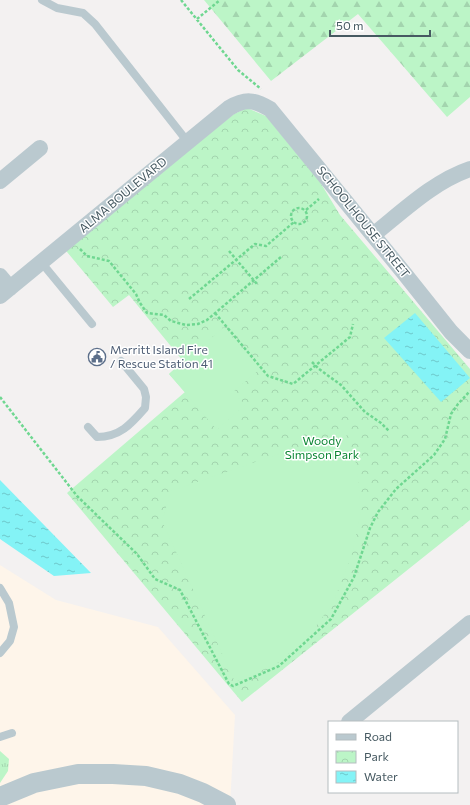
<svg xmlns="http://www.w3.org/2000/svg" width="470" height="805" viewBox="0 0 470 805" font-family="Commissioner,sans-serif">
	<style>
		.commercial { fill: #fef5ea }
		.grass { fill: url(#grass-tufts) }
		.forest { fill: url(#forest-firs) }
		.park { fill: url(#park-crowns) }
		.garden { fill: #bcf5c7 }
		.water { fill: url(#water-ripples) }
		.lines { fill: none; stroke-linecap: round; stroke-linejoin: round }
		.path { stroke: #6fd791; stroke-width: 2.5; stroke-dasharray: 3 2; stroke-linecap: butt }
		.service { stroke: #bac9cf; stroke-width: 8 }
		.minor { stroke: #bac9cf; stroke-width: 16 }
		.tertiary { stroke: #bac9cf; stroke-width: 20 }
		.labels { text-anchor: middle; stroke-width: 3; stroke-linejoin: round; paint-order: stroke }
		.street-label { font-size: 12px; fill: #465961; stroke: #fff }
		.service-label { font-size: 12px; fill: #4e5e75; stroke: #fff; text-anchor: start }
		.park-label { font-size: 12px; fill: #0d8634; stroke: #fff }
	</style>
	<defs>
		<pattern id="grass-tufts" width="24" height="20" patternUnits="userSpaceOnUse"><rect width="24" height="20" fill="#bcf5c7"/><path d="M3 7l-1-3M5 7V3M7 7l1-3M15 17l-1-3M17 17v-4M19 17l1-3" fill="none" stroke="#a3d4ae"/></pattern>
		<pattern id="forest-firs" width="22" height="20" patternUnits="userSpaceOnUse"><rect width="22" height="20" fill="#bcf5c7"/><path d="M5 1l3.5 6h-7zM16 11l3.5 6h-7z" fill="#a3d4ae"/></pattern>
		<pattern id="park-crowns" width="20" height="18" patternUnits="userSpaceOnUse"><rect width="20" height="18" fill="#bcf5c7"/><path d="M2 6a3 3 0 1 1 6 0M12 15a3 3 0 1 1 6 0" fill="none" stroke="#a3d4ae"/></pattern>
		<pattern id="water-ripples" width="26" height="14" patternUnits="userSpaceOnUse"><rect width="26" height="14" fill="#84f3f6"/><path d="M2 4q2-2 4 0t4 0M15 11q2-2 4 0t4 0" fill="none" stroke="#6ec8cb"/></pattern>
	</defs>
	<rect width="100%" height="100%" fill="#f3f1f1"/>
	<path class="commercial" d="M0,565L56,600L158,627L235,715L230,805H0Z"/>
	<path class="grass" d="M0,751L9,759L8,771L0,783Z"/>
	<path class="forest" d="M204,0H470V97L447,117L358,14L271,81Z"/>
	<path class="park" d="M247,108L266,116L320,182L340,215L470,369V520L242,702L67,493L185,392L169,374L183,361L129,295L113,307L62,246L234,114Z"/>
	<path class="garden" d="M224,327L259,370L233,392L245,405L217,430L169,374Z
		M345,431L357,466L361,510L353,551L333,603L307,638L276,664L235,682L162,521L171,491Z"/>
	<path class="water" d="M415,313L470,378L441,402L384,338Z
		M0,480L91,573L54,576L0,539Z"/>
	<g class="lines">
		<path class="path" d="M181,0L238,70L261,89
			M197,19L220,0
			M291 216a8 8 0 1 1 16 0a8 8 0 1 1-16 0Z
			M306,210L319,199
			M80,249L87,256L109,261L136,294L140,303L147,313L164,315L171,321L186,325L198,324L207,320L281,257
			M229,251L257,284
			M189,299L255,244L266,246L294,222
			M215,313L268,376L293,384L350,337L353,324
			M312,362L319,369L341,385L365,412L381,423L389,431
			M0,397L77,496L137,554L155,579L180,590L229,684L233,686L279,666L331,619L354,577L370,528L378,512L396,489L434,455L445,439L451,414L458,404L470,391"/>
		<path class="service" d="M42,0L57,8L83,13L95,24L187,141
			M41,262L92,324
			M88,427L97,437C120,437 131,424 145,408L146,397L144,389L121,361
			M0,588L9,603L14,627L10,641L0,653
			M0,737L12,733"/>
		<path class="minor" d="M0,181L40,148
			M373,235C402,212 434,181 470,169
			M0,276L10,288
			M0,296L229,108C246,98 254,100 270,109L404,273L451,332L470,351
			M349,722L470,623"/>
		<path class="tertiary" d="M0,797L34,783L78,774H113L146,776L180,784L203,793L226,805"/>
	</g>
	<defs>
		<symbol id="civic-ring" viewBox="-11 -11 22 22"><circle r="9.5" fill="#fff" stroke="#5c6f8a" stroke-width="1.5"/><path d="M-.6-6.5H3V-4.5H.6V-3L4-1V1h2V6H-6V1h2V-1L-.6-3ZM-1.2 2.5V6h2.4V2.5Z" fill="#5c6f8a"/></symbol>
	</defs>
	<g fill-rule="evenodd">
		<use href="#civic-ring" x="87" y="347" width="20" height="20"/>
	</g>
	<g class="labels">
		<g class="street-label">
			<text transform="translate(123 195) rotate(-40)" y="4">ALMA BOULEVARD</text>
			<text transform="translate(363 222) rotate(51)" y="4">SCHOOLHOUSE STREET</text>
		</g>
		<g class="service-label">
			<text x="110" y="354">Merritt Island Fire<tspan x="110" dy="14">/ Rescue Station 41</tspan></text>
		</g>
		<g class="park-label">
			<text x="322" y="445">Woody<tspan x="322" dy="14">Simpson Park</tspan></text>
		</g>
	</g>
	<rect x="328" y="721" width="130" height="72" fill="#ffffff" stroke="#b5bdc0"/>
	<rect x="336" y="734" width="20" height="6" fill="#bac9cf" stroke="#b5bdc0"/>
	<text x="364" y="741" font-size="12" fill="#465961">Road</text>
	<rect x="336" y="751" width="20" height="12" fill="url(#park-crowns)" stroke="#b5bdc0"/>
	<text x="364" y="761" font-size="12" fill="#465961">Park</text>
	<rect x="336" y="771" width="20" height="12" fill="url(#water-ripples)" stroke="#b5bdc0"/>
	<text x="364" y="781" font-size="12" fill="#465961">Water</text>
	<path d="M330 30v6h100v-6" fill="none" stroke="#465961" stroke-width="2"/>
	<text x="336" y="30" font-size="12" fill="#465961" stroke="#ffffff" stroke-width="3" paint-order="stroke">50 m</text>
</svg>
